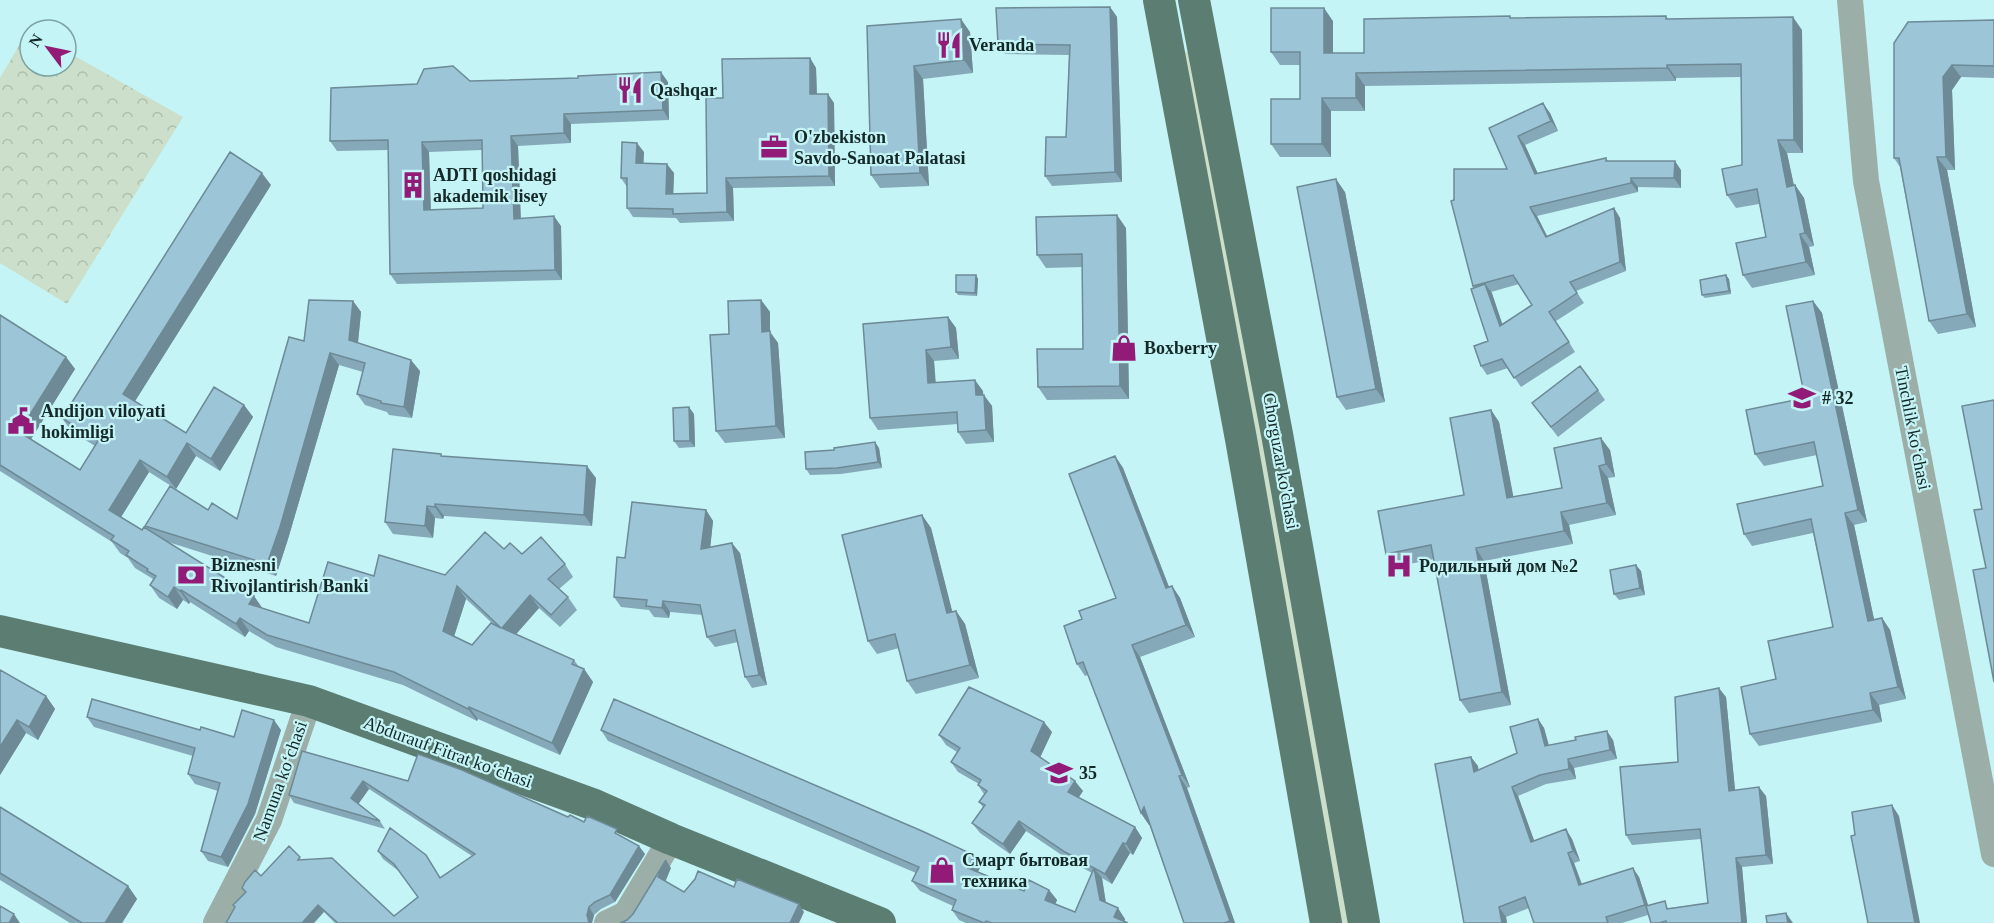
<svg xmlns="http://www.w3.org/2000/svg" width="1994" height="923" viewBox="0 0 1994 923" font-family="Georgia,serif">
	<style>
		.grass { fill: #cbdfca }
		.forest { fill: url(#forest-crowns) }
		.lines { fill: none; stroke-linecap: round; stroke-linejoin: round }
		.minor { stroke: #9caea8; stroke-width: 26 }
		.major { stroke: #5c7d71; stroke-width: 32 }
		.wall { fill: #86a9b9; fill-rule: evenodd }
		.shaded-wall { fill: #6d8a96 }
		.building { fill: #9cc5d7; stroke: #6d8a96; stroke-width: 1.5; fill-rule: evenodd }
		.labels { text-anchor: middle; stroke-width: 4.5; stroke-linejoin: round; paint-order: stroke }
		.poi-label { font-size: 18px; font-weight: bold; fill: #152828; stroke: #c4f4f6; text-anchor: start }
		.street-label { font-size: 18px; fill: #152828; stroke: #c4f4f6 }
	</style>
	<defs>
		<pattern id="forest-crowns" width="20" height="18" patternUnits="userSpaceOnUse" patternTransform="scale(1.5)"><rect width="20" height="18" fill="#cbdfca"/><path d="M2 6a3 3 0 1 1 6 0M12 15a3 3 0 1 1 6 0" fill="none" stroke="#adbfae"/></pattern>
	</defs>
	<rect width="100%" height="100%" fill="#c4f4f6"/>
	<path class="grass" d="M1195,51L1353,923H1334L1178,53Z"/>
	<path class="forest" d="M28,30L30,31V66H66V51L183,117L67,304L0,263V78Z"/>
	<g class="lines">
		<path class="minor" d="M1850,0L1866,181L1994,854
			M216,923L269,820L309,701
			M607,923L626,914L671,839"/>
		<path class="major" d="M1159,0L1241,439L1326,923
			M1194,0L1277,434L1364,923
			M0,631L309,701L592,804L671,839L880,923"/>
	</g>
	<path class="wall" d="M1110,7L1117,17L1122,182L1052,186L1045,176L1066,137L1069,55L1005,54L998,44Z
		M1666,16L1668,19L1802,30L1803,153H1787L1794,186L1795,185L1804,198L1814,246L1809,247L1815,275L1752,288L1743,275L1766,237L1759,204L1736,208L1727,195L1742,165L1741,77L1676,78V81L1365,86V111H1331V157H1280L1271,144L1300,99V65H1280L1271,52L1333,21V53H1364L1511,18Z
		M1994,20V78L1961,77L1952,90L1955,170H1947L1976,327L1938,334L1929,321L1900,167L1894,158V43Z
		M867,26L970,32L973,73L923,79L929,186L880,188L871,175Z
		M810,58L816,68L817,94L834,103L835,186L733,188L734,221L680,223L676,218L633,217L627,208V187L621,178L644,152L643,163L674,173L673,194L707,193L723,98Z
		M470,81L668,82L669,120L571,124V143L518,146L521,218L561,226L562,280L397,284L390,274L388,150L337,151L330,141L417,84ZM482,150L483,208L431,210L429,152Z
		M1550,113L1558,131L1525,145L1538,174L1606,158L1608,161L1681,170V188L1638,187V192L1537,216L1547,236L1614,208L1620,218L1626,271L1576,291L1584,303L1556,321L1575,352L1521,387L1508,368L1487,375L1481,366L1488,341L1473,286L1454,200L1507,169L1489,128ZM1519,284L1532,305L1502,324L1491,292Z
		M271,185L135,401L186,433L244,405L253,417L220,471L196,456L176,489L149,472L121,517L142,530H148L145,526L208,510L237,519L304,341L353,301L361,312L358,343L420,371L412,418L389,415L387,412L365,405L357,394L363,372L339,365L288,539L276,576L168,542L254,596L262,609L309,623L374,576L445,575L504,549L565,564L573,577L559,589L568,597L577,610L560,627L539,608L516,634L574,660L579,667L584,669L593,682L560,755L478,719L477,721L403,685L276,647L249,631L245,637L190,602L189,604L183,600L177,609L159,598L150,585L153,579L135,568L128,558L120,553L112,542L0,471V315L66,357L75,369L31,439L80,470L95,446L71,431L62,418ZM466,599L493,624L472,645L454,636Z
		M1345,192L1385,402L1346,410L1337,397Z
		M1126,228L1129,399L1047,400L1038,387L1083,349L1082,267L1046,268L1037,255Z
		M976,275L978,279L977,296L958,295L956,292Z
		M1729,279L1731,294L1705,298L1702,295Z
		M761,300L770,312V332L778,343L785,438L725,443L716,431L729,334Z
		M1813,301L1822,313L1867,522L1854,525L1874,620L1882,618L1890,630L1906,699L1879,705L1882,722L1759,746L1750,734L1776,679L1833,627L1813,533L1752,546L1744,534L1823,486L1817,455L1764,466L1755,454L1805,398Z
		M948,317L956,328L959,359L934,361L936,383L983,391V395L992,406L994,442L966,444L958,432V424L878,430L870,418Z
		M1598,390L1605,400L1558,437L1532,403Z
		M1491,410L1499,422L1513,497L1562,488L1610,450L1615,477L1608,478L1616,515L1569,525L1573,544L1484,561L1511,705L1469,713L1460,700L1434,559L1395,567L1386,554L1464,495Z
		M694,414L695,447L679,448L674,441Z
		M879,448L882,468L841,474L810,475L806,469Z
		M441,454L442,456L596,478L592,526L444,516L443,519L435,518L433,538L393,534L385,522Z
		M1115,456L1123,468L1169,587L1172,586L1180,598L1195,637L1140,657L1190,787L1187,788L1235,923H1184L1149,824V825L1141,813L1088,675L1085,676L1077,664L1082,619L1116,598Z
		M706,510L713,521L710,547L740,553L767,685L752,688L745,677L738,642L715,647L707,637L703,615L670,612L669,618L654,617L649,610L621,607L614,597L625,558Z
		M922,515L931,528L952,612L956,611L965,624L979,678L916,694L907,681L899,648L877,654L868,641Z
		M1641,571L1645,595L1619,600L1614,594Z
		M0,670L46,696L55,709L38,740L26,733L0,775Z
		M1726,697L1735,790L1766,796L1773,864L1742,867L1747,923H1651L1648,915L1622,923H1534L1529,908L1506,917L1507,923H1464L1478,766V770L1517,753L1538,719L1544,728L1549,745L1613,740L1617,759L1574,768L1576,779L1546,784L1518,796L1534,841L1572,839L1580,861L1574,863L1582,884L1639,877L1648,906L1670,908L1708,903L1701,839L1632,845L1626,835L1678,762Z
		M87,717L200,730L234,737L281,730L255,814L228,867L208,861L201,851L218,791L195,784L188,774L193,756L94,727Z
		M601,730L974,855L981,865L978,872L1024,891L1049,890L1057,900L1055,904L1075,912L1092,873L1072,862L1026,831L1010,854L980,833L972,823L983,807L979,802L984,794L978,785L979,784L958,772L951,762L957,752L946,745L939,735L1052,732L1040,757L1083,791L1078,798L1135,827L1142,838L1133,855L1130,853L1112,884L1102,878L1106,903L1125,919L1124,921L1128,923H966L959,920L952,910L953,906L920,891L912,881L916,873L608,741Z
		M302,751L408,781L568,817L622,836L645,854L615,902L601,909L594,915L592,923H335L324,912L235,907L245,893L242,888L261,876L302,859L394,916L418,897L400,872L383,859L378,851L440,877L472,856L369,789L358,804L380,821L385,829L294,803L289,795Z
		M0,807L128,886L137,899L122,923H70L0,880Z"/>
	<path class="shaded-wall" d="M1110,7L1117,17L1122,182L1115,172Z
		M1324,8L1333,21V66L1324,53Z
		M1793,17L1802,30L1803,153L1794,140Z
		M961,19L970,32L973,73L964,60Z
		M810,58L816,68L817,103L810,94Z
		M1667,65L1676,78V81L1667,68Z
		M1952,65L1961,77L1952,90L1955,170L1946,157L1943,77Z
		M914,66L923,79L929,186L920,173Z
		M661,72L668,82L669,120L663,110Z
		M1356,73L1365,86V111L1356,98Z
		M828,94L834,103L835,186L829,176Z
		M1322,98L1331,111V157L1322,144Z
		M1543,103L1550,113L1558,131L1551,121Z
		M564,114L571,124V143L564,133Z
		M511,136L518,146L521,229L514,219Z
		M1518,136L1525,145L1542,183L1535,174Z
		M1778,140L1787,153L1797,200L1787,187Z
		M422,142L429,152L431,220L424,210Z
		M637,143L644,152L643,173L636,163Z
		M1937,157L1947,170L1976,327L1967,314Z
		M1675,161L1681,170V188L1674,178Z
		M667,164L674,173L673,203L666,194Z
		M262,173L271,185L132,406L123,394Z
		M726,178L733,188L734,221L727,212Z
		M1631,178L1638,187V192L1631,183Z
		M1336,179L1345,192L1385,402L1376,389Z
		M1795,185L1804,198L1814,246L1805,233Z
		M1530,207L1537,216L1552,246L1546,237Z
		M1614,208L1620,218L1626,271L1620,262Z
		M1117,215L1126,228L1129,399L1120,386Z
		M554,216L561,226L562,280L555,270Z
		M1800,234L1809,247L1815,275L1806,262Z
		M976,275L978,279L977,296L975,293Z
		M1726,275L1729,279L1731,294L1729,291Z
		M1485,284L1492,293L1506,335L1500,326Z
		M761,300L770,312V332L778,343L785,438L776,426L762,332Z
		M353,301L361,312L357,352L349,340Z
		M1813,301L1822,313L1867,522L1858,510Z
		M948,317L956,328L959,359L951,347Z
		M926,350L934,361L936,395L928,383Z
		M330,353L339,365L288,539L276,576L267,564Z
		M66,357L75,369L28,444L19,432Z
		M411,360L420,371L412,418L404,407Z
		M975,380L983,391L984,407L976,395Z
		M984,395L992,406L994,442L986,430Z
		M244,405L253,417L220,471L211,459Z
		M689,407L694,414L695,447L690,441Z
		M1491,410L1499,422L1516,510L1507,498Z
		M1601,438L1610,450L1615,477L1606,464Z
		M875,442L879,448L882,468L878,462Z
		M187,443L196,456L176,489L167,477Z
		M1115,456L1123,468L1174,600L1166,588Z
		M140,460L149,472L118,522L109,510Z
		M587,466L596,478L592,526L584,515Z
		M1599,466L1608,478L1616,515L1607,503Z
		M435,504L444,516L443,519L435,507Z
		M427,506L435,518L433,538L425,526Z
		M706,510L713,521L709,560L701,549Z
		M1561,512L1569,525L1573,544L1564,531Z
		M1845,513L1854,525L1877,633L1868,621Z
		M922,515L931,528L956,626L947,613Z
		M732,543L740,553L767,685L759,675Z
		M1476,548L1484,561L1511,705L1502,692Z
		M1636,565L1641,571L1645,595L1640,588Z
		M457,586L466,599L452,643L443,631Z
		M1172,586L1180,598L1195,637L1186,625Z
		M174,587L183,600L177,609L168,597Z
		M181,590L190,602L189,604L180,591Z
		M530,595L539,608L511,640L502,628Z
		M254,596L263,609L249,604Z
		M663,601L670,612L669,618L662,608Z
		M956,611L965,624L979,678L970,665Z
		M240,618L249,631L245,637L236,624Z
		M1882,618L1890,630L1906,699L1898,687Z
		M1132,645L1140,657L1190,787L1182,775Z
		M584,669L593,682L560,755L552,743Z
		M1719,688L1726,697L1736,800L1729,791Z
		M1870,693L1879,705L1882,722L1873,710Z
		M46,696L55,709L38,740L29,727Z
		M469,707L478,719L477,721L468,709Z
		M1538,719L1544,728L1551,755L1545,746Z
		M17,720L26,733L0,775V747Z
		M274,720L281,730L255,814L228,867L221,857Z
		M1044,722L1052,732L1038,762L1031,751Z
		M1607,731L1613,740L1617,759L1610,750Z
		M1471,757L1478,766L1480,781L1474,772Z
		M1568,759L1574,768L1576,779L1569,769Z
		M1179,776L1187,788L1235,923H1231L1230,921Z
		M363,781L369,789L357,806L351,798Z
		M1075,781L1083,791L1075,803L1068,792Z
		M1512,787L1518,796L1538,851L1531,842Z
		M1759,787L1766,796L1773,864L1766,855Z
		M1892,805L1899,816L1920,923H1915Z
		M1144,807L1152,819L1149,825L1141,813Z
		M1019,821L1026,831L1010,854L1003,844Z
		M1135,827L1142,838L1133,855L1126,844Z
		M1566,829L1572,839L1580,861L1573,851Z
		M1123,843L1130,853L1112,884L1105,874Z
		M639,846L645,854L615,902L610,895Z
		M1568,853L1574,863L1585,894L1579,885Z
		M974,855L981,865L975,879L968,868Z
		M1736,858L1742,867L1747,923H1742Z
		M666,860L671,868L664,885L658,877Z
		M1094,868L1102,878L1107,911L1100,900Z
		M1633,868L1639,877L1651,914L1645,905Z
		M128,886L137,899L122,923H105Z
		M1049,890L1057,900L1053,910L1045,900Z
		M799,904L804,912L799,923H790Z
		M318,905L324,912L314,923H302Z
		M589,907L594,915L592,923H589L587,915Z
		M1499,907L1506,917L1507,923H1502Z
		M1118,908L1125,919L1124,923L1114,917Z
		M1786,913L1793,923H1788Z
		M14,914L20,923H9Z"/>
	<path class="building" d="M1110,7L1115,172L1045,176L1046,137H1066L1070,45L998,44L996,8Z
		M1271,8H1324V53H1364V19L1510,16V18L1666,16V19L1793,17L1794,140H1778L1787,187L1795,185L1805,233L1800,234L1806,262L1743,275L1736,243L1766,237L1757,189L1727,195L1722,169L1742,165L1741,64L1667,65V68L1356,73V98H1322V144H1271V99H1300V52H1271Z
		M961,19L964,60L914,66L920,173L871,175L867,26Z
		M1994,20V66L1952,65L1943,77L1946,157H1937L1967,314L1929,321L1899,158H1894V43L1908,22Z
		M810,58V94H828L829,176L726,178L727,212L673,214V209L627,208V178H621L622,142L637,143L636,163L667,164L666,194L707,193L706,98H723L722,59Z
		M453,66L470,81L578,78V76L661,72L663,110L564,114V133L511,136L514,219L554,216L555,270L390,274L388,140L330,141L331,88L417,84L424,69ZM482,140L483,208L424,210L422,142Z
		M1543,103L1551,121L1518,136L1535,174L1606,158V161H1675L1674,178H1631V183L1530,207L1546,237L1614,208L1620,262L1570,282L1577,293L1549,312L1569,342L1514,378L1502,359L1481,366L1474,346L1488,341L1471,289L1485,284L1500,326L1532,305L1513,275L1473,286L1451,201L1454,200V169H1507L1489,128Z
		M230,152L262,173L123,394L186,433L214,387L244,405L211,459L187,443L167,477L140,460L109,510L142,530L144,527L254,596L249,604L309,623L328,562L374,576L379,555L445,575L485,532L504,549L510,543L522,554L541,537L565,564L548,579L568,597L551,615L530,595L502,628L574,660L572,664L584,669L552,743L469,707L468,709L394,672L267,635L240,618L236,624L181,590L180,591L174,587L168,597L150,585L156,576L147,571L148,569L126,555L129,551L111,540L114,536L0,465V315L66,357L19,432L80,470L98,441L62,418ZM457,586L501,628L491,623L472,645L443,631Z
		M1336,179L1376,389L1337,397L1297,187Z
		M1117,215L1120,386L1038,387L1037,349H1083L1082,254L1037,255L1036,217Z
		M956,275H976L975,293L956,292Z
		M1726,275L1729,291L1702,295L1700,280Z
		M309,300L353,301L349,340L411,360L404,407L381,403V401L357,394L365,363L330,353L280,527L267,564L145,526L170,486L208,510L212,503L237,519L289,337L304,341Z
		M761,300L762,332L770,331L776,426L716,431L710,335L729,334L728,301Z
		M1813,301L1858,510L1845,513L1868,621L1882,618L1898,687L1870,693L1873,710L1750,734L1741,687L1776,679L1768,641L1833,627L1811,519L1744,534L1737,504L1823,486L1814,442L1755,454L1746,410L1805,398L1786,306Z
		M948,317L951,347L926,350L928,383L975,380L976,395H984L986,430L958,432L957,412L870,418L863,324Z
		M1580,366L1598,390L1551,427L1532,403Z
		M1994,400V682L1973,570L1986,568L1974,510L1982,509L1962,406Z
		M689,407L690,441H674L673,408Z
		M1491,410L1507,498L1562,488L1554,448L1601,438L1606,464L1599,466L1607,503L1561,512L1564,531L1476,548L1502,692L1460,700L1431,545L1386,554L1378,511L1464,495L1450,418Z
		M875,442L878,462L837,468L806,469L805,452L834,450V448Z
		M393,449L441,454V456L587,466L584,515L435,504V507L427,506L425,526L385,522Z
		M1115,456L1166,588L1172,586L1186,625L1132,645L1182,775L1179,776L1230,921L1224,923H1184L1144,807L1141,813L1083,662L1077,664L1064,626L1082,619L1079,611L1116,598L1069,474Z
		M632,502L706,510L701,549L732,543L759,675L745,677L735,630L707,637L700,605L663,601L662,608L646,606L647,600L614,597L617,557L625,558Z
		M922,515L947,613L956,611L970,665L907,681L895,634L868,641L842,535Z
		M1636,565L1640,588L1614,594L1610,570Z
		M0,670L46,696L29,727L17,720L0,747Z
		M969,687L1044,722L1031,751L1075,781L1068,792L1135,827L1126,844L1123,843L1105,874L1094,868L1100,900L1118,908L1114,917L1128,923H992L986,921L984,923L952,910L956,900L912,881L919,867L601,730L614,699L922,831L974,855L968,868L1024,891L1029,880L1049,890L1045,900L1075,912L1094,868L1065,852L1019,821L1003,844L972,823L985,805L979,802L987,791L978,785L981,780L951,762L960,748L939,735Z
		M1719,688L1729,791L1759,787L1766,855L1736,858L1742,923H1666V921L1659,923H1651L1646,906L1665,901L1667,909L1708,903L1700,829L1626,835L1620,767L1678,762L1675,697Z
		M92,699L200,730L201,727L234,737L242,710L274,720L248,804L221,857L201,851L220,783L188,774L195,748L87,717Z
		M1538,719L1545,746L1576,740L1575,737L1607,731L1610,750L1568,759L1569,769L1540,775L1512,787L1531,842L1566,829L1573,851L1568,853L1579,885L1633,868L1645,905L1606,917L1608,923H1534L1525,897L1499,907L1502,923H1464L1435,764L1471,757L1474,772L1517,753L1510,727Z
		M302,751L408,781L418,754L462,770L568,817L570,815L584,822L587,816L617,829L615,833L639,846L610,895L595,902L589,907L587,915L589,923H338L318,905L302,923H226L235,907L233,905L246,892L242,888L245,882L255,870L261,876L289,846L300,857L298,860L332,858L394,916L418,897L394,864L378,851L390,828L426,855L440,878L475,854L363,781L351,798L380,821L289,795Z
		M1892,805L1915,923H1868L1851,836L1855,835L1852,812Z
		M0,807L128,886L105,923H82L0,873Z
		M666,860L658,877L684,892L695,879L698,871L734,887L737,879L799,904L790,923H620L627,920L633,914Z
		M0,906L14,914L9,923H0Z
		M1786,913L1788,923H1767L1766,916Z"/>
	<defs>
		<symbol id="restaurant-bare" viewBox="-9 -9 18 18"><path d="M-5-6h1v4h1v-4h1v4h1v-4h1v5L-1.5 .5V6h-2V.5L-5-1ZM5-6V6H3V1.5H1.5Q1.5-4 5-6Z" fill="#931b78" stroke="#c4f4f6" stroke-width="2.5" paint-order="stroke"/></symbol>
		<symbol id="office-bare" viewBox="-9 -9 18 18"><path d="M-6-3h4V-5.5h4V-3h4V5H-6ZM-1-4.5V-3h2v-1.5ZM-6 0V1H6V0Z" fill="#931b78" stroke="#c4f4f6" stroke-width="2.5" paint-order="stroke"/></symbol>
		<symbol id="building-bare" viewBox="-9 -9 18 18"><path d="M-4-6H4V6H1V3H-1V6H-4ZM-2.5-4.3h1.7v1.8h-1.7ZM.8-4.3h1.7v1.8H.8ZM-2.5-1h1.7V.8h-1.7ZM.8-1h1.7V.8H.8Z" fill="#931b78" stroke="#c4f4f6" stroke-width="2.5" paint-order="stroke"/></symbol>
		<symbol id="shop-bare" viewBox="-9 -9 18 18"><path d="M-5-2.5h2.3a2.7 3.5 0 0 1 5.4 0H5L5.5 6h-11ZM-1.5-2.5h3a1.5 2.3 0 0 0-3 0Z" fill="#931b78" stroke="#c4f4f6" stroke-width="2.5" paint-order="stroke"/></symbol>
		<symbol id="school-bare" viewBox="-9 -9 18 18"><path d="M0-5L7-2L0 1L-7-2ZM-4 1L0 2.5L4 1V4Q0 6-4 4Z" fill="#931b78" stroke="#c4f4f6" stroke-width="2.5" paint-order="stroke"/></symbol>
		<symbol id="civic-bare" viewBox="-9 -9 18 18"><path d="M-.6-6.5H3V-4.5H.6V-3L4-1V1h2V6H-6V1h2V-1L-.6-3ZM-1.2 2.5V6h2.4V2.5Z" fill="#931b78" stroke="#c4f4f6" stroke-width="2.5" paint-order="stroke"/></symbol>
		<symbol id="hospital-bare" viewBox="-9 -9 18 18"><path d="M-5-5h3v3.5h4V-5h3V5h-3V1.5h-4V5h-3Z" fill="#931b78" stroke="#c4f4f6" stroke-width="2.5" paint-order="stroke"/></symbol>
		<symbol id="bank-bare" viewBox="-9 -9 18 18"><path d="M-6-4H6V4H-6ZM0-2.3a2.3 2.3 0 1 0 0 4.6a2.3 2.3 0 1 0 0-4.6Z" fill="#931b78" stroke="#c4f4f6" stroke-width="2.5" paint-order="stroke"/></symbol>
	</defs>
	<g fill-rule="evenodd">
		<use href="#restaurant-bare" x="930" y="26" width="38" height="38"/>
		<use href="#restaurant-bare" x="611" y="71" width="38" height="38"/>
		<use href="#office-bare" x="755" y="128" width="38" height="38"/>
		<use href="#building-bare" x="394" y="166" width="38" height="38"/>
		<use href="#shop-bare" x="1105" y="329" width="38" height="38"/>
		<use href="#school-bare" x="1783" y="379" width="38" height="38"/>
		<use href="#civic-bare" x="2" y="402" width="38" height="38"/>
		<use href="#hospital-bare" x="1380" y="547" width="38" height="38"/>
		<use href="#bank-bare" x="172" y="556" width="38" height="38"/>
		<use href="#school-bare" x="1040" y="754" width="38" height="38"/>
		<use href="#shop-bare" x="923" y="851" width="38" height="38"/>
	</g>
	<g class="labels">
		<g class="poi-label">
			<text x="969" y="51">Veranda</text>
			<text x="650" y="96">Qashqar</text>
			<text x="794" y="143">O'zbekiston<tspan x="794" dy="21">Savdo-Sanoat Palatasi</tspan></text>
			<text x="433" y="181">ADTI qoshidagi<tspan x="433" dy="21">akademik lisey</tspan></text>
			<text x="1144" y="354">Boxberry</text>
			<text x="1822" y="404"># 32</text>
			<text x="41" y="417">Andijon vilоyati<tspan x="41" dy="21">hоkimligi</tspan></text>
			<text x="211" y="571">Biznesni<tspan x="211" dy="21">Rivojlantirish Banki</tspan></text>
			<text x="1419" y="572">Родильный дом №2</text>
			<text x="1079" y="779">35</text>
			<text x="962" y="866">Смарт бытовая<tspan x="962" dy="21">техника</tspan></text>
		</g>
		<g class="street-label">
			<text transform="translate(1913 428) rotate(79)" y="6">Tinchlik kо‘chasi</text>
			<text transform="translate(1281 461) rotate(80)" y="6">Chorguzar ko'chasi</text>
			<text transform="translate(448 752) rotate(20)" y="6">Abdurauf Fitrat koʻchasi</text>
			<text transform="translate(280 781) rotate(-70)" y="6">Namuna koʻchasi</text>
		</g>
	</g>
	<g transform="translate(48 48) rotate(302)"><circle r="28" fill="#c4f4f6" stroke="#7ea2a4" stroke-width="1.5"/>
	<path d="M0-4.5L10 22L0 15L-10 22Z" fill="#931b78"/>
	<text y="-9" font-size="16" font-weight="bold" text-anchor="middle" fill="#152828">N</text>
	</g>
</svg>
